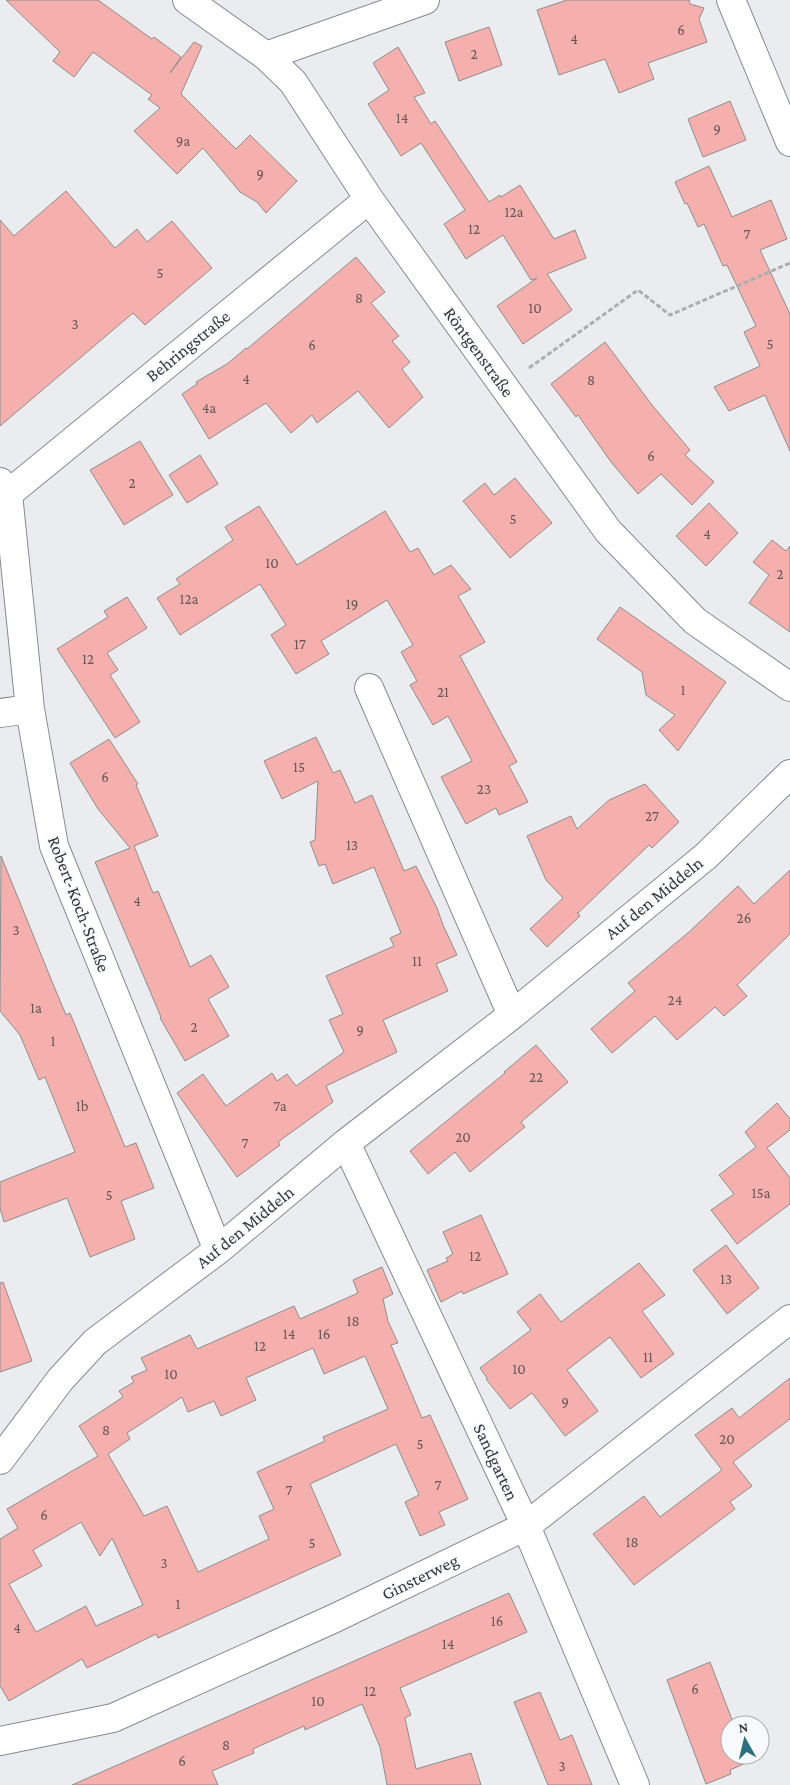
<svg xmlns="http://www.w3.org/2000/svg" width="790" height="1785" viewBox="0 0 790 1785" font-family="'Crimson Pro',serif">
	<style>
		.building { fill: #f5b0ad; stroke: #908c8c; fill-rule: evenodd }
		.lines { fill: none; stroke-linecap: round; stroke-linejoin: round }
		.minor-casing { stroke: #898a8d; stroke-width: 30 }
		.path { stroke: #acadaf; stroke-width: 3; stroke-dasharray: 5 2.5; stroke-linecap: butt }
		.minor { stroke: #fff; stroke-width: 28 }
		.labels { text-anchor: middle; stroke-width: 4; stroke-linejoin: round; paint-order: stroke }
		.number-label { font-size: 15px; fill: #665656 }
		.street-label { font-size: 18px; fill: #373839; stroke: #f8f9fd }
	</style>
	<rect width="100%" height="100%" fill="#ebecef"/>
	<path class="building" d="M6,0H98L152,39L154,37L181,57L170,73L194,42L202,46L181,94L236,149L250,135L297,181L266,213L257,202L240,192L203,148L177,174L134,131L160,108L148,99L152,95L93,52L74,77L53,61L60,52Z
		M567,0H689L690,4L704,8L699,19L707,42L648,63L654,79L619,93L605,59L559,75L537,10Z
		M489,27L502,65L459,81L445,42Z
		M398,47L425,93L414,97L431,124L435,121L489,202L500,195L501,197L520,185L554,239L575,230L586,258L547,274L572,310L523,344L497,306L537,278L531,280L503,235L466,259L444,224L465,210L421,143L401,156L368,104L389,90L373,63Z
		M730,101L746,140L703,157L688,119Z
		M709,166L732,217L771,200L787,239L760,250L790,314V451L765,395L729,411L714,387L760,366L744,332L756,326L727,265L723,266L704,224L698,227L687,203L685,204L675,182Z
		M66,191L115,248L137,229L147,242L172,221L212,268L145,325L133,313L0,426V220L14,236Z
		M356,257L385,292L371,303L399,336L392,341L410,362L402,369L423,397L389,428L358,391L317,423L312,415L291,433L266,403L209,439L182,394L197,384L196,382L227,364L246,348L247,349Z
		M605,342L652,405L690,450L685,455L714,482L692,505L661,474L638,494L611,462L578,415L576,417L551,384Z
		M140,441L173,495L124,525L90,470Z
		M200,455L218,484L187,503L169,475Z
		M515,478L552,523L510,558L463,501L485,483L494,495Z
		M709,503L738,533L706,566L676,536Z
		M259,506L297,565L385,511L410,552L418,548L434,575L451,565L471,589L458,596L485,642L460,656L517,762L509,766L528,802L499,815L496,808L466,824L441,777L472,761L448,716L433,725L410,685L417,681L401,652L413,645L387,600L321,641L329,654L296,674L271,635L286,625L260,584L180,635L157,598L180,584L176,579L233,540L225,527Z
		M772,540L786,551L790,546V632L749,603L769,575L753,562Z
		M127,597L147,628L107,653L118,670L110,675L140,722L115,738L57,649L108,617L104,611Z
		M620,607L726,682L678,751L659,730L675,715L646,695L642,672L597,639Z
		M316,737L333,773L340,770L355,803L372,795L404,871L416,866L437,908L443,925L457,955L436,964L448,991L383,1020L397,1052L326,1086L333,1102L278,1142L280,1145L237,1177L177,1093L203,1074L226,1106L272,1073L277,1081L287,1074L296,1086L344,1052L329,1020L343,1014L326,976L394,946L390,938L401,933L374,867L333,884L325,864L319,866L310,842L315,840L318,781L282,799L264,761Z
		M109,739L138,784L136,785L158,836L134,846L153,893L158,891L190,967L211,955L229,987L208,999L229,1036L185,1061L160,1018L161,1017L95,862L130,848L98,809L70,763Z
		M645,784L679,822L652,848L649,845L578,913L577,912L580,916L547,947L530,929L563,898L546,880L527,836L571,816L577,829L609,800Z
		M1,856L53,984L66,1015L70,1013L125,1147L136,1143L154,1188L121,1201L135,1239L90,1257L67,1198L4,1222L0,1208V1182L75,1152L45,1077L39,1080L20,1035L0,1011Z
		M790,870V934L737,985L747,996L724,1016L715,1007L677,1040L655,1016L612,1053L591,1029L635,991L628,983L689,932L738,886L754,904Z
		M536,1045L568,1082L521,1122L525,1127L470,1172L455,1152L428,1174L410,1151L505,1073L504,1072Z
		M777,1103L790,1119V1130L767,1148L790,1178V1204L737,1244L711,1210L734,1194L719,1175L756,1147L745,1132Z
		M481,1215L508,1274L463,1294L462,1291L441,1302L427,1270L448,1261L446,1258L453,1254L443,1232Z
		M726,1245L759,1288L727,1314L693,1270Z
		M639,1263L665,1295L642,1311L674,1354L641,1378L610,1337L567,1370L598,1411L565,1436L532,1393L510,1409L486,1379L487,1378L480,1368L531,1330L517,1312L540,1294L561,1322Z
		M382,1267L393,1294L383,1299L388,1321L398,1343L391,1345L422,1418L430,1415L468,1499L439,1512L445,1525L420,1536L405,1502L419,1495L396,1444L310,1484L341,1555L158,1638L156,1634L87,1668L82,1659L9,1701L0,1686V1539L18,1528L7,1509L98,1456L79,1426L123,1397L119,1391L134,1382L131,1377L147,1370L141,1358L190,1335L197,1349L294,1306L300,1319L358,1293L353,1280ZM313,1348L324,1374L365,1356L388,1409L323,1437L325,1441L257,1472L274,1509L259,1516L269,1539L198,1572L167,1506L144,1516L108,1454L130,1439L127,1433L182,1397L188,1412L214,1401L221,1416L256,1400L246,1378ZM81,1522L100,1556L112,1538L143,1605L96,1626L86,1606L36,1632L9,1584L42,1566L33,1550Z
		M3,1282L32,1361L0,1372V1283Z
		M790,1378V1419L733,1462L752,1486L730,1502L735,1509L634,1585L593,1534L644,1496L660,1517L722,1470L695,1435L732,1408L739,1418Z
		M509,1593L527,1632L400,1688L411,1715L405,1718L416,1769L471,1753L481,1785H387L380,1747L362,1704L305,1730L304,1726L253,1749L254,1753L212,1771L218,1785H72Z
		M710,1662L734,1725H730V1755H745L748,1762L730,1770L731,1774L706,1784L667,1680Z
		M540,1692L560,1740L572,1735L592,1785H548L514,1702Z"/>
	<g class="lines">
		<defs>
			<path id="minor" d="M187,0L266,56L293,82L369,199L608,531L695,621L790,687
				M731,0L790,142
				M266,56L425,0
				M0,482L8,494L30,709L54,846L218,1250
				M8,494L369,199
				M369,688L512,1015
				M0,713L30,709
				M346,1143L526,1526L635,1785
				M0,1460L60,1380L95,1342L218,1250L346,1143L512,1015L706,856L790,774
				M0,1741L113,1718L335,1618L526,1526L790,1319"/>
		</defs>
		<use href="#minor" class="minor-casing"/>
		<path class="path" d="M529,368L638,290L670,315L790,263"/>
		<use href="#minor" class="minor"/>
	</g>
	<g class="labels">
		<g class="number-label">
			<text x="681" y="35">6</text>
			<text x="574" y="44">4</text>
			<text x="474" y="59">2</text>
			<text x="402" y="123">14</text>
			<text x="717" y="134">9</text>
			<text x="183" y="146">9a</text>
			<text x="260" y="179">9</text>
			<text x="514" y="217">12a</text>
			<text x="474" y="234">12</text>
			<text x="747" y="239">7</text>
			<text x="160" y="278">5</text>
			<text x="359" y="303">8</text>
			<text x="535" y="313">10</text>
			<text x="75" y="329">3</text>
			<text x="770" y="349">5</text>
			<text x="312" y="350">6</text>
			<text x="246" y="384">4</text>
			<text x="591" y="385">8</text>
			<text x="209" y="413">4a</text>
			<text x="651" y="461">6</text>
			<text x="132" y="488">2</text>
			<text x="513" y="524">5</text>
			<text x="707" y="539">4</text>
			<text x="272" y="568">10</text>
			<text x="780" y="579">2</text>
			<text x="189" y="604">12a</text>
			<text x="352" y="609">19</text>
			<text x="300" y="649">17</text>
			<text x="88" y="664">12</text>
			<text x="683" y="695">1</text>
			<text x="443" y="697">21</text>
			<text x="299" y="772">15</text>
			<text x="105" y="782">6</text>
			<text x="484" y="794">23</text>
			<text x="652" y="821">27</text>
			<text x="352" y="850">13</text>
			<text x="137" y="906">4</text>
			<text x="744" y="923">26</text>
			<text x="16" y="935">3</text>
			<text x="417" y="966">11</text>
			<text x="675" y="1005">24</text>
			<text x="36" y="1013">1a</text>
			<text x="194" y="1032">2</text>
			<text x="360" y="1035">9</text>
			<text x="53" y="1046">1</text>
			<text x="536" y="1082">22</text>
			<text x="82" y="1111">1b</text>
			<text x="280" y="1111">7a</text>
			<text x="463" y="1142">20</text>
			<text x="245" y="1148">7</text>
			<text x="761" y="1198">15a</text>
			<text x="109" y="1200">5</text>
			<text x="475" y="1261">12</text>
			<text x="726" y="1284">13</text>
			<text x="353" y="1326">18</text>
			<text x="289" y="1339">14</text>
			<text x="324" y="1339">16</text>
			<text x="260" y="1351">12</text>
			<text x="648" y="1362">11</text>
			<text x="519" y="1374">10</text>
			<text x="171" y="1379">10</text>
			<text x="565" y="1407">9</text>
			<text x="106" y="1435">8</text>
			<text x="727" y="1444">20</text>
			<text x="420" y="1449">5</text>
			<text x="438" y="1490">7</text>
			<text x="289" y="1495">7</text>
			<text x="44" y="1520">6</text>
			<text x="632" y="1547">18</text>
			<text x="312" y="1548">5</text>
			<text x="164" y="1568">3</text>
			<text x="178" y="1609">1</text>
			<text x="497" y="1626">16</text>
			<text x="17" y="1633">4</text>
			<text x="448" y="1649">14</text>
			<text x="695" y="1694">6</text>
			<text x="370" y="1696">12</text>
			<text x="318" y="1706">10</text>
			<text x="226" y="1750">8</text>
			<text x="182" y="1766">6</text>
			<text x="562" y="1771">3</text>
		</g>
		<g class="street-label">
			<text transform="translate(188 346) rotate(-39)" y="6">Behringstraße</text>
			<text transform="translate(479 352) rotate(54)" y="6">Röntgenstraße</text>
			<text transform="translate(654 898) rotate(-39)" y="6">Auf den Middeln</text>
			<text transform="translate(79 904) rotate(69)" y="6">Robert-Koch-Straße</text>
			<text transform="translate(245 1227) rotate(-39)" y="6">Auf den Middeln</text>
			<text transform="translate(496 1462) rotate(65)" y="6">Sandgarten</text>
			<text transform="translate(420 1577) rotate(-26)" y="6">Ginsterweg</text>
		</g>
	</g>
	<g transform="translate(745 1740) rotate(352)"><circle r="24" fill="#f8f9fd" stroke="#abacaf"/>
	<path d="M0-4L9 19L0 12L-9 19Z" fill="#2a707e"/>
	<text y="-8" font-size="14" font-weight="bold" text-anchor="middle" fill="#373839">N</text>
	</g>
</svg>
